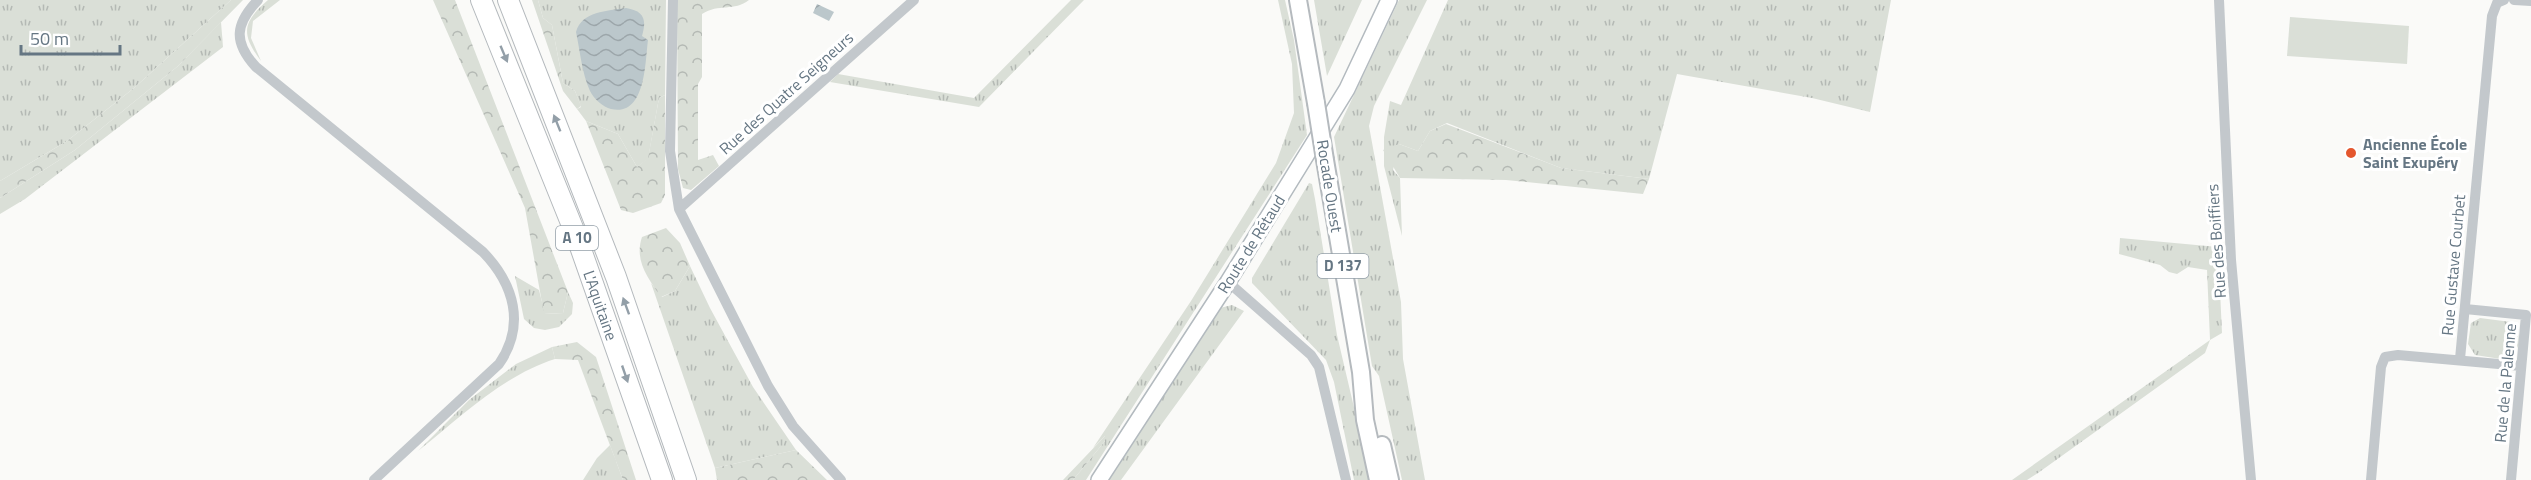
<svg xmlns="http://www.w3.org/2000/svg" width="2531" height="480" viewBox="0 0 2531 480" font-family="'Titillium Web',sans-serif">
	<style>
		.grass { fill: url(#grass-tufts) }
		.forest { fill: url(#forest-crowns) }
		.pitch { fill: #dadfd7 }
		.water { fill: url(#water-waves) }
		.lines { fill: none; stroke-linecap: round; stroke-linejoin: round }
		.secondary-casing { stroke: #b3babf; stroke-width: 18 }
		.primary-casing { stroke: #b5babe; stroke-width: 20 }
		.motorway-casing { stroke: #b4b9bd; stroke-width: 22 }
		.minor { stroke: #c3c8cc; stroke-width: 10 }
		.secondary { stroke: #fff; stroke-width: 15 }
		.primary { stroke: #fff; stroke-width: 16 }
		.motorway { stroke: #fff; stroke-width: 20 }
		.primary-bridge-casing { stroke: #b5babe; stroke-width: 20; stroke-linecap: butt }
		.primary-bridge { stroke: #fff; stroke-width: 16 }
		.oneway { fill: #939fa8 }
		.poi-dot { fill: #e4572e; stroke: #fff; stroke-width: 2 }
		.labels { text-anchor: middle; stroke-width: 6; stroke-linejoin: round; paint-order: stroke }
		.shield { fill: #fff; stroke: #939fa8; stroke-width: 1.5 }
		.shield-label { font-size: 15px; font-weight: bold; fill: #657683 }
		.street-label { font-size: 16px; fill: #657683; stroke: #fff }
		.poi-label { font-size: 16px; font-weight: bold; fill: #657683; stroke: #fff; text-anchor: start }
	</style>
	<defs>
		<pattern id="grass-tufts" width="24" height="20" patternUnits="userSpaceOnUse" patternTransform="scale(1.5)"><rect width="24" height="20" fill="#dadfd7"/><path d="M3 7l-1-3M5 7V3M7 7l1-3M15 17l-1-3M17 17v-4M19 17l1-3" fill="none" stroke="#b4b9b4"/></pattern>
		<pattern id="forest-crowns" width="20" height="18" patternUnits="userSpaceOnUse" patternTransform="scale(1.5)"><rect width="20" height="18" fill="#dadfd7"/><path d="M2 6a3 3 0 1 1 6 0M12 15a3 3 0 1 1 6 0" fill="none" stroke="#b4b9b4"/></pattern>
		<pattern id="water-waves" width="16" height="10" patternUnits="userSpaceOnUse" patternTransform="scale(1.5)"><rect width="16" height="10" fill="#bbc7cb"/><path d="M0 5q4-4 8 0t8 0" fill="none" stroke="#9ca6aa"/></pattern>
	</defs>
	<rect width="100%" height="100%" fill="#fafaf8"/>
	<path class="grass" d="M0,0H231L134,88L67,141L0,181Z
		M268,0H280L253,21L251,38L261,61C240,33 243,22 268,0Z
		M538,0H666L665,95L659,98L648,159L637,167L618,134L586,121L577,109L581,107L575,91L563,83L552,25L543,18Z
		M1071,0H1084L979,107L830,82L838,74L974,98Z
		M1278,0H1285L1294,40L1307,135L1086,480H1073L1105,441V436L1093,448L1191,301L1276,163L1294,113L1292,64Z
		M1314,0H1362L1327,76Z
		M1399,0H1427L1374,106L1369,126L1401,302L1403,359L1425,480H1402L1379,376L1372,366L1334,137Z
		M1448,0H1891L1870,112L1812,98L1677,74L1649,179L1561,168L1447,123L1430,131L1418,151L1399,144L1393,170L1400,178L1402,236L1384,166V137L1390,101L1401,105Z
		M221,22L223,47L25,199L0,214V198L75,150L178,66Z
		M1309,183L1312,184L1315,199L1337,335L1371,480H1354L1334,382L1326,360L1252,283V278Z
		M2120,238L2218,247L2222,333L2210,340L2205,353L2038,473L2027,480H2012L2210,340L2207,270L2188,267L2177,274L2169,272L2160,265L2119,254Z
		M690,266L710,308L753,387L796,450L715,468L651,283L662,297L675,291Z
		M515,276L539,290L545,314L563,313L568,292L573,303L572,314L559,327L545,330L534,328L524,319Z
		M1232,305L1244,311L1121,480H1108L1220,308Z
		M2480,318L2511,322L2518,330L2519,345L2512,356L2501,359L2475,355L2468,344L2471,323Z
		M552,347L555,359C502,376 461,417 418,451L469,400L516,364Z
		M610,445L623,480H583L597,458Z"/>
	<path class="forest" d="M231,0H243L178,66L75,150L0,198V181L67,141L134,88Z
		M433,0H455L568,292L563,313L544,314L525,208Z
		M532,0H538L543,18L552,25L563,83L575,91L581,106L577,109L563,91Z
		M677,0H749C734,12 719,3 702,14V77L698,84V160L713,155L719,166L691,190L683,188L678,169Z
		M665,95V195L661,203L633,213L621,210L586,121L618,134L637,167L648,158L659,98Z
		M1446,124L1561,168L1649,179L1643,194L1506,180L1400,178L1383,150L1399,144L1418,151L1430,131Z
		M666,228L680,243L690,266L675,291L661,297C648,278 634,261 642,237Z
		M577,342L596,357L636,480H623L578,360L555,359L552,347Z
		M1105,436V441L1073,480H1063Z
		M796,450L827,480H717L715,468Z"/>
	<path class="pitch" d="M2290,17L2409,26L2407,64L2287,56Z"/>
	<path class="water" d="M817,4L834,12L829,21L813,13Z
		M626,8C644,11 647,19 642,36L648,40C645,62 646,117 611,109C603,107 594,99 590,91C582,74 580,51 576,32C582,11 607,11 626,8Z"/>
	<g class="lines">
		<defs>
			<path id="secondary" d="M1099,480L1228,282L1347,89L1389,0"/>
			<path id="primary" d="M1298,0L1316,103
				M1325,160L1361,372L1365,420L1378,480
				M1382,445L1390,480"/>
			<g id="motorway">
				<path id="s1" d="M481,0L577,238L662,480"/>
				<path d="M508,0L616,277L686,480"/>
			</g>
		</defs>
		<use href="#secondary" class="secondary-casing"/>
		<use href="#primary" class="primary-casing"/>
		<use href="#motorway" class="motorway-casing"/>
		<path class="minor" d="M258,0C235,24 233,42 256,67L483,252C514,284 526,325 499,364L374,480
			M673,0L670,151L679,209L768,386L793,426L841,480
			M2219,0L2231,260L2251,480
			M2514,0L2531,1
			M679,209L914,0
			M1228,282L1311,355L1319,367L1346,480
			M2465,309L2526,315L2511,480
			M2460,359L2492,16L2497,3L2504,0
			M2371,480L2381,367L2385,357L2398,355L2521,366"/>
		<use href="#secondary" class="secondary"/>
		<use href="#primary" class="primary"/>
		<use href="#motorway" class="motorway"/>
		<defs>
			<path id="primary-bridge" d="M1316,103L1325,160"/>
		</defs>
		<use href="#primary-bridge" class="primary-bridge-casing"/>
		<use href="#primary-bridge" class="primary-bridge"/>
	</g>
	<defs><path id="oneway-solid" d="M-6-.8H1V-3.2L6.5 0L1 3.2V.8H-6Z" transform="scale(1.5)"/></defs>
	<g class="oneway">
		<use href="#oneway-solid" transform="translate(504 54) rotate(67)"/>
		<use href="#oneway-solid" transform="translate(557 123) rotate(-112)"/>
		<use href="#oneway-solid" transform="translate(626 306) rotate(-110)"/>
		<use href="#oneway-solid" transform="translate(625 374) rotate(71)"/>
	</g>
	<circle class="poi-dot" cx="2351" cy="153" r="6"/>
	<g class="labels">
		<g class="shield">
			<rect x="556" y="226" width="42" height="24" rx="4.5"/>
			<rect x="1317.5" y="254" width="51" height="24" rx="4.5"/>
		</g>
		<g class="shield-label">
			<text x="577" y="243">A 10</text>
			<text x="1343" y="271">D 137</text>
		</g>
		<g class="street-label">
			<text transform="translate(786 93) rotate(-42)" y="6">Rue des Quatre Seigneurs</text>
			<text transform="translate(1330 186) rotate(81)" y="6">Rocade Ouest</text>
			<text transform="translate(2216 241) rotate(-94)" y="6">Rue des Boiffiers</text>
			<text transform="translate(1251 244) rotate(-58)" y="6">Route de Rétaud</text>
			<text transform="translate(2453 265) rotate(-85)" y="6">Rue Gustave Courbet</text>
			<text dy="6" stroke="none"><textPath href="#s1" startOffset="328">L'Aquitaine</textPath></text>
			<text transform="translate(2505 383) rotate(-85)" y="6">Rue de la Palenne</text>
		</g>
		<g class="poi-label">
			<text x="2363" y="150">Ancienne École<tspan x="2363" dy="18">Saint Exupéry</tspan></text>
		</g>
	</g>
	<path d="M21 45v9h99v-9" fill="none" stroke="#657683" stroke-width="3"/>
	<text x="30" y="45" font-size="18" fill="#657683" stroke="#ffffff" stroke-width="4.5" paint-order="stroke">50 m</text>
</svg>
